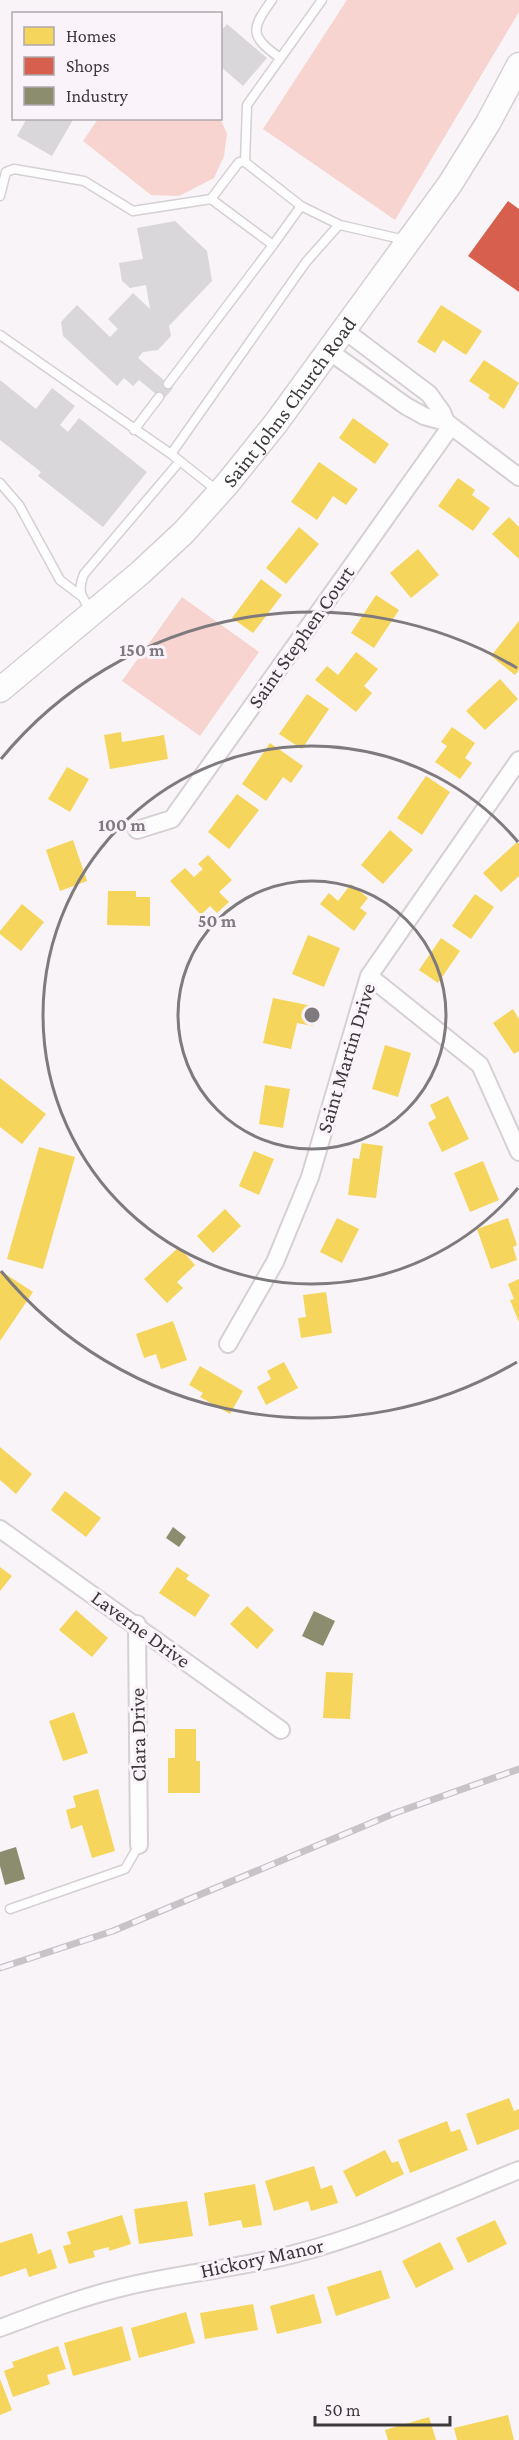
<svg xmlns="http://www.w3.org/2000/svg" width="519" height="2440" viewBox="0 0 519 2440" font-family="'Crimson Pro',serif">
	<style>
		.green { fill: #f7d4cf }
		.homes { fill: #f6d55c }
		.shops { fill: #d6604d }
		.industry { fill: #8c8c6e }
		.building { fill: #d9d7da }
		.lines { fill: none; stroke-linecap: round; stroke-linejoin: round }
		.lane-casing { stroke: #d4d0d3; stroke-width: 11 }
		.street-casing { stroke: #d4d0d3; stroke-width: 20 }
		.secondary-casing { stroke: #d4d0d3; stroke-width: 27 }
		.lane { stroke: #fefdfe; stroke-width: 8 }
		.street { stroke: #fefdfe; stroke-width: 16 }
		.secondary { stroke: #fefdfe; stroke-width: 24 }
		.rail-casing { stroke: #c6c4c6; stroke-width: 7 }
		.rail { stroke: #faf3f9; stroke-width: 4.5; stroke-dasharray: 14; stroke-linecap: butt }
		.ring { fill: none; stroke: #7e7a7d; stroke-width: 3 }
		.labels { text-anchor: middle; stroke-width: 6; stroke-linejoin: round; paint-order: stroke }
		.street-label { font-size: 21px; fill: #3c393b; stroke: #faf3f9 }
		.centre { fill: #7e7a7d; stroke: #faf3f9; stroke-width: 3 }
		.ring-label { font-size: 18px; text-anchor: middle; font-weight: bold; fill: #7e7a7d; stroke: #faf3f9; stroke-width: 6; stroke-linejoin: round; paint-order: stroke }
	</style>
	<rect width="100%" height="100%" fill="#f9f4f8"/>
	<path class="green" d="M347,0H519V12L395,220L263,129Z
		M220,118L227,134L224,156L214,178L179,196L151,195L83,141L98,119Z
		M182,597L259,652L200,736L122,681Z"/>
	<path class="homes" d="M441,305L482,331L466,355L443,340L435,353L417,342Z
		M484,360L519,383L504,409L488,398L490,395L469,381Z
		M353,418L389,444L375,464L339,438Z
		M319,462L358,489L346,505L333,496L317,520L291,502Z
		M458,478L475,490L472,495L490,508L473,531L438,506Z
		M509,517L519,527V559L492,534Z
		M299,527L319,544L286,584L266,568Z
		M418,549L439,575L411,598L390,573Z
		M261,579L282,595L253,633L232,618Z
		M376,595L399,610L374,648L351,633Z
		M519,621V670L515,675L491,656Z
		M356,652L378,669L364,686L372,693L356,712L315,680L327,666L338,675Z
		M500,679L518,699L485,730L466,711Z
		M307,694L329,709L302,749L279,734Z
		M452,727L475,743L465,758L472,763L460,779L435,762L447,746L441,742Z
		M121,732L122,742L164,735L168,759L110,769L104,735Z
		M270,743L303,766L291,783L283,777L266,801L242,784Z
		M67,767L89,779L70,812L48,799Z
		M426,776L450,792L422,835L397,818Z
		M237,794L259,810L229,849L208,832Z
		M390,830L413,850L383,884L361,865Z
		M73,840L87,881L60,891L46,850Z
		M517,842L519,844V876L501,892L483,873Z
		M208,855L232,880L219,892L229,902L217,913L210,906L201,915L170,881L185,868L194,877L203,869L198,864Z
		M351,884L368,898L360,908L367,913L354,931L320,904L329,893L338,901Z
		M108,891H136V897H150V926L107,925Z
		M475,894L494,907L471,939L452,926Z
		M22,904L44,922L21,951L0,934V931Z
		M308,935L340,948L324,987L292,974Z
		M441,938L460,951L438,983L419,970Z
		M273,998L317,1007L313,1026L297,1023L291,1049L263,1043Z
		M513,1009L519,1019V1051L514,1054L493,1023Z
		M385,1045L411,1053L398,1097L372,1089Z
		M0,1078L46,1114L22,1144L0,1127Z
		M265,1085L290,1089L283,1128L259,1124Z
		M448,1096L469,1139L442,1152L428,1123L436,1118L430,1105Z
		M362,1143L383,1146L376,1198L348,1195L353,1158L359,1159Z
		M39,1147L75,1157L43,1269L7,1259Z
		M254,1151L274,1159L259,1195L239,1186Z
		M483,1161L499,1200L470,1212L454,1173Z
		M225,1209L241,1226L213,1253L197,1236Z
		M337,1218L359,1229L342,1263L320,1252Z
		M508,1218L517,1245L513,1247L517,1260L491,1269L477,1229Z
		M179,1247L195,1265L177,1282L183,1288L167,1303L144,1279Z
		M1,1271L33,1292L0,1341V1273Z
		M519,1279V1322L510,1300L514,1299L508,1284Z
		M326,1292L332,1333L301,1338L298,1318L306,1317L303,1295Z
		M173,1321L187,1360L161,1369L156,1354L144,1358L136,1334Z
		M284,1362L298,1388L266,1405L257,1387L271,1379L267,1371Z
		M200,1366L243,1391L230,1414L200,1397L203,1393L189,1385Z
		M0,1447L32,1474L16,1494L0,1480Z
		M65,1491L101,1518L86,1537L51,1510Z
		M0,1567L12,1576L0,1591Z
		M177,1567L189,1575L186,1579L210,1595L195,1617L159,1593Z
		M247,1606L274,1630L257,1649L230,1624Z
		M76,1610L108,1638L92,1657L59,1630Z
		M326,1672L353,1673L350,1719L323,1718Z
		M74,1712L88,1753L63,1761L49,1721Z
		M175,1729H196V1761H200V1793H168V1758H175Z
		M98,1789L115,1851L92,1858L82,1825L71,1829L66,1810L76,1807L73,1796Z
		M509,2098L514,2111L519,2109V2129L477,2145L466,2114Z
		M447,2121L451,2132L460,2129L468,2150L410,2173L398,2140Z
		M385,2150L392,2163L398,2161L404,2174L356,2197L343,2171Z
		M314,2166L321,2189L332,2185L338,2203L311,2211L308,2201L274,2211L265,2181Z
		M255,2184L262,2225L243,2228L241,2220L209,2226L204,2193Z
		M187,2201L193,2236L139,2244L134,2209Z
		M122,2215L131,2244L109,2251V2247L93,2251L95,2257L69,2264L63,2246L71,2244L67,2232Z
		M495,2220L507,2244L468,2263L456,2238Z
		M32,2233L38,2254L51,2249L57,2268L29,2277L26,2268L0,2277V2243Z
		M440,2242L454,2269L416,2288L402,2261Z
		M381,2270L390,2298L336,2316L327,2287Z
		M314,2294L322,2323L277,2334L270,2306Z
		M253,2304L258,2330L205,2339L200,2313Z
		M186,2312L195,2343L139,2358L131,2328Z
		M122,2326L131,2360L73,2376L64,2343Z
		M58,2346L66,2369L47,2375L50,2384L13,2397L4,2371L14,2367L12,2362Z
		M0,2379L12,2410L0,2415Z
		M508,2415L514,2440H457L454,2428Z
		M429,2417L436,2440H388L385,2430Z"/>
	<path class="shops" d="M508,201L519,209V292L468,256Z"/>
	<path class="industry" d="M173,1527L186,1537L179,1547L166,1538Z
		M314,1611L335,1621L323,1646L302,1636Z
		M16,1847L25,1879L5,1885L0,1866V1852Z"/>
	<path class="building" d="M227,24L267,58L243,86L220,66V32Z
		M27,118H74L52,156L17,136Z
		M175,221L207,251L212,281L169,326L171,336L158,350L143,352L138,358L173,388L163,400L139,380L133,386L124,378L117,386L63,336L61,322L77,305L110,337L118,329L108,319L133,293L150,309L146,285L130,288L122,281L119,263L143,259L137,228Z
		M0,380L36,409L52,388L75,406L60,425L68,432L79,418L147,472L103,527L38,476L41,472L0,440Z"/>
	<g class="lines">
		<defs>
			<path id="lane" d="M272,0C250,30 250,36 280,58
				M245,162L247,105L322,0
				M0,196L6,172L14,169L84,181L133,211L211,199L273,245L168,384
				M211,199L239,162H245L301,206L340,225
				M273,245L301,206
				M0,335L171,454L219,492
				M134,430L159,397
				M171,454L306,262L337,227L340,225L405,240
				M0,483L19,505L60,580L81,596
				M92,611C81,597 77,591 84,574L180,461
				M10,1909L125,1869L139,1845"/>
			<path id="street" d="M344,330L429,394L442,412L446,422
				M329,351L406,406L424,416L446,422L519,477
				M137,830L172,819L451,426
				M369,976L480,1065L519,1152
				M228,1344L275,1262L310,1177L369,976L519,760
				M0,1529L281,1730
				M137,1624L139,1845
				M0,2328C40,2313 79,2298 120,2288C178,2273 237,2269 294,2254C372,2234 445,2200 519,2170"/>
			<g id="secondary">
				<path id="s1" d="M0,690L140,573L184,532L227,484L276,423L450,184L488,123L519,65"/>
			</g>
		</defs>
		<use href="#lane" class="lane-casing"/>
		<use href="#street" class="street-casing"/>
		<use href="#secondary" class="secondary-casing"/>
		<use href="#lane" class="lane"/>
		<use href="#street" class="street"/>
		<use href="#secondary" class="secondary"/>
		<defs>
			<path id="rail" d="M0,1968L113,1931L395,1813L519,1769"/>
		</defs>
		<use href="#rail" class="rail-casing"/>
		<use href="#rail" class="rail"/>
	</g>
	<g class="ring">
		<circle cx="312" cy="1015" r="134"/>
		<path d="M518 1188A269 269 0 1 1 518 842"/>
		<path d="M517 1362A403 403 0 0 1 1 1271M1 759A403 403 0 0 1 517 668"/>
	</g>
	<g class="labels">
		<g class="street-label">
			<text dy="7" stroke="none"><textPath href="#s1" startOffset="410">Saint Johns Church Road</textPath></text>
			<text transform="translate(301 637) rotate(-55)" y="7">Saint Stephen Court</text>
			<text transform="translate(346 1058) rotate(-73)" y="7">Saint Martin Drive</text>
			<text transform="translate(141 1629) rotate(36)" y="7">Laverne Drive</text>
			<text transform="translate(138 1735) rotate(-91)" y="7">Clara Drive</text>
			<text transform="translate(262 2258) rotate(-12)" y="7">Hickory Manor</text>
		</g>
	</g>
	<circle cx="312" cy="1015" r="9" class="centre"/>
	<g class="ring-label">
		<text x="142" y="656">150 m</text>
		<text x="122" y="831">100 m</text>
		<text x="217" y="927">50 m</text>
	</g>
	<rect x="12" y="12" width="210" height="108" fill="#faf3f9" stroke="#aea9ad" stroke-width="1.5"/>
	<rect x="24" y="27" width="30" height="18" fill="#f6d55c" stroke="#aea9ad" stroke-width="1.5"/>
	<text x="66" y="42" font-size="18" fill="#3c393b">Homes</text>
	<rect x="24" y="57" width="30" height="18" fill="#d6604d" stroke="#aea9ad" stroke-width="1.5"/>
	<text x="66" y="72" font-size="18" fill="#3c393b">Shops</text>
	<rect x="24" y="87" width="30" height="18" fill="#8c8c6e" stroke="#aea9ad" stroke-width="1.5"/>
	<text x="66" y="102" font-size="18" fill="#3c393b">Industry</text>
	<path d="M315 2416v9h135v-9" fill="none" stroke="#3c393b" stroke-width="3"/>
	<text x="324" y="2416" font-size="18" fill="#3c393b" stroke="#faf3f9" stroke-width="4.5" paint-order="stroke">50 m</text>
</svg>
